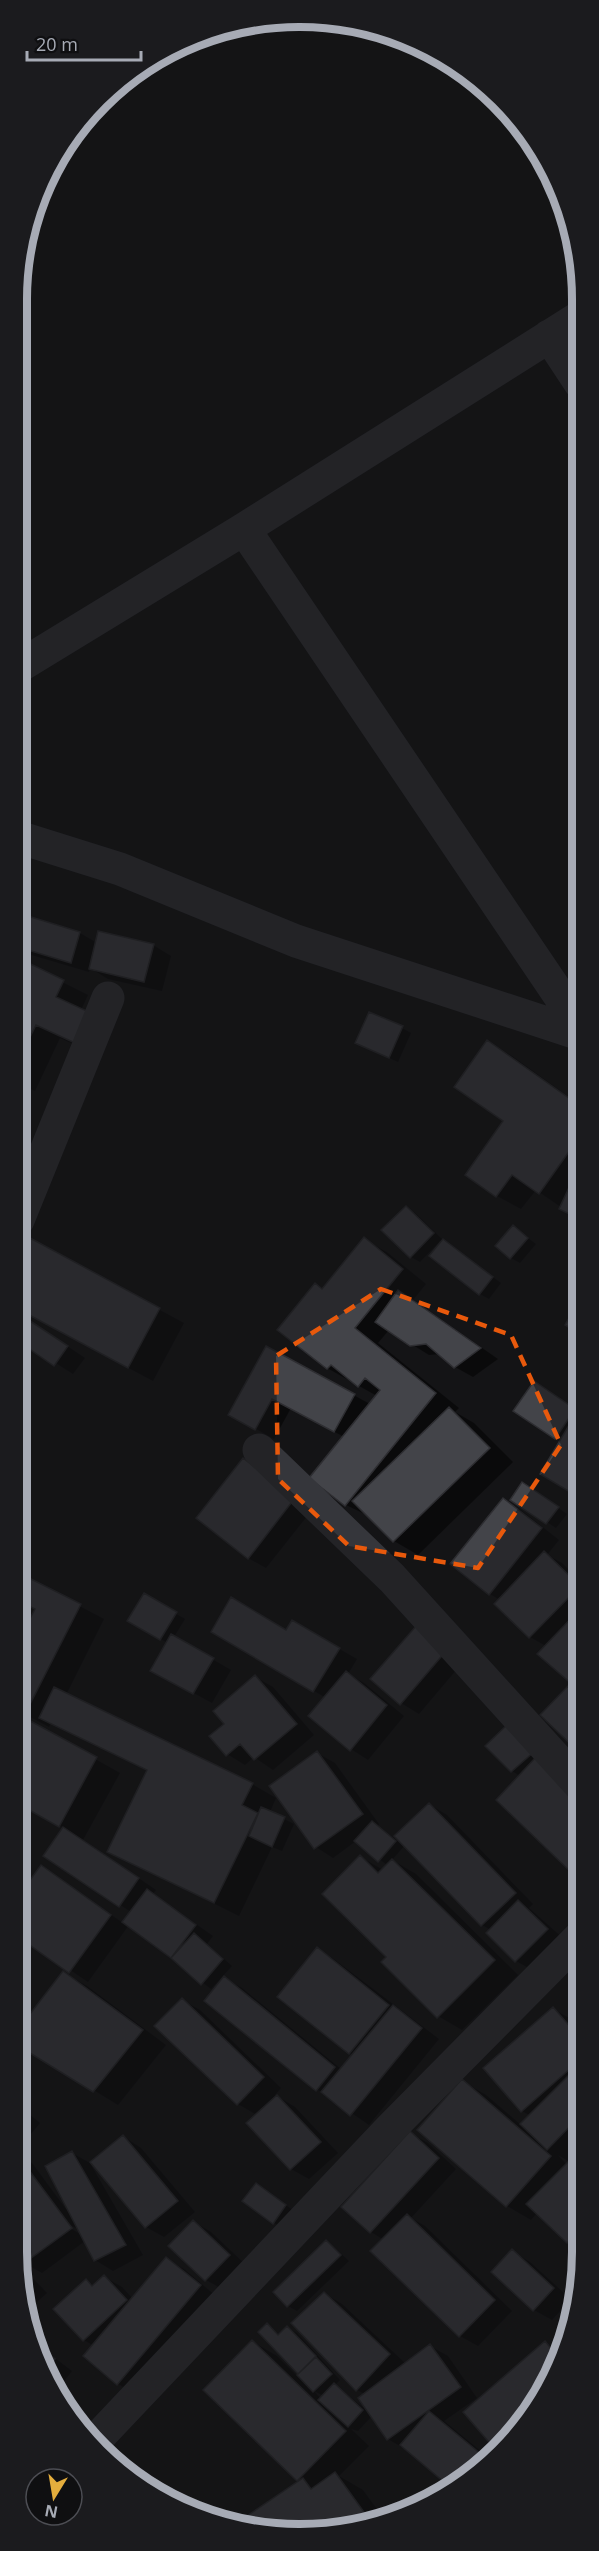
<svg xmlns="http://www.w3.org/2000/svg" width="599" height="2551" viewBox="0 0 599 2551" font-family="'Open Sans',sans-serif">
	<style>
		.shadow { fill: #0007; fill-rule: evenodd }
		.building { fill: #434449; stroke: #2e2e32; stroke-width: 1.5 }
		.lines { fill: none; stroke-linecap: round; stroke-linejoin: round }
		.minor { stroke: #35363b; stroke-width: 33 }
		.marked { fill: none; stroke: #e8590c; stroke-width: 4.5; stroke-dasharray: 12 8; stroke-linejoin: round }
		.rim { fill: none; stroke: #a7abb5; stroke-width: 8 }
	</style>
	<rect width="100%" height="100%" fill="#141416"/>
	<path class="shadow" d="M18,914L80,933L97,943L153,945L171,956L162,991L108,979L90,968L89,972L18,951Z
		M18,960L88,995L81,1010L99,1056L60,1038L35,1091L18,1083Z
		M402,1028L411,1033L398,1062L357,1043Z
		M488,1042L512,1056L580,1105V1220L536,1190L521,1209L497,1196L505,1121Z
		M406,1208L415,1213L442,1239L501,1283L489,1299L480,1294L440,1241L420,1262L411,1257Z
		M513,1227L536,1244L520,1263L511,1258Z
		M364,1239L388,1253L426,1284L413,1300L498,1359L473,1377L455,1367L440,1354L429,1355L389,1330L378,1343L459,1408L455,1412L474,1423L513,1462L418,1555L394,1541L371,1517L346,1505L344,1437L291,1408L274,1439L231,1415L267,1348L370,1404L377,1396L327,1368L315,1285L323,1290Z
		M30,1240L184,1323L153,1381L18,1309V1263Z
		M18,1313L85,1358L73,1374L18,1339Z
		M534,1383L580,1412V1496L542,1474L562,1441L515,1411Z
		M243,1460L312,1510L266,1568L248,1558Z
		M531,1489L567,1514L556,1528L512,1499Z
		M504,1500L521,1510L559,1540L547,1555L562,1563L580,1581V1689L539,1654L546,1646L530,1637L496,1604L500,1600L490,1594Z
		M17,1573L104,1619L66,1695L252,1784L276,1798L270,1812L294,1824L282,1851L272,1847L239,1916L109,1851L148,1771L51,1723L49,1727L17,1710L36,1610L17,1600Z
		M144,1595L185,1619L174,1637L231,1670L212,1703L170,1680L168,1643L129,1621Z
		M292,1622L357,1659L348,1674L364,1683L404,1716L368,1760L351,1749L326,1698L213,1631L287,1632Z
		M417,1627L463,1662L419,1714L401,1703Z
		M255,1677L273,1687L314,1735L273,1770L254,1757L245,1765L227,1754L226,1724Z
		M24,1719L120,1773L83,1840L156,1890L153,1894L213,1936L207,1944L232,1966L211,1989L129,1925L88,1982L17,1934V1900L42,1867L123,1923L131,1912L45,1855L64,1828L17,1802Z
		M509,1726L580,1794V1876L574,1873L520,1776L512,1771L487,1746Z
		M317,1753L335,1763L379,1824L378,1826L403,1845L429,1804L447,1815L533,1904L529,1908L565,1940L534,1971L516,1961L488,1933L491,1930L482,1925L405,1845L392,1860L416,1874L518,1975L462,2030L438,2016L388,1957L361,1857L383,1870L387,1865L356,1841L333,1858L316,1847Z
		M318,1949L335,1960L439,2039L369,2125L317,2089L224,1978L242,1988L341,2069L353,2055L279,1997Z
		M63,1973L87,1986L166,2045L118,2105L17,2043V2034Z
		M182,2000L200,2010L281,2088L275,2095L295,2107L338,2153L309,2179L291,2169L248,2123L257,2115L238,2104Z
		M553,2009L571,2019L580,2029V2250L567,2242L537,2213L531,2220L507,2206L462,2081L486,2095L521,2125L531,2116L522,2111ZM558,2155L570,2162L567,2165Z
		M17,2104L40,2123L17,2151Z
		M410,2133L428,2143L456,2169L411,2218L425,2226L512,2311L478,2346L460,2336L384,2240L371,2232L343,2207Z
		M124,2137L141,2148L195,2212L164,2237L146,2227L93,2163Z
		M72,2153L90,2163L143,2255L113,2271L95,2260L85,2241L42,2273L24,2263L17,2254V2154L32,2163L66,2209ZM66,2223L80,2230V2234L65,2225Z
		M265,2190L294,2211L282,2228L273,2222Z
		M194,2222L211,2232L247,2266L224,2290L206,2280L170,2246Z
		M326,2242L335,2248L349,2261L297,2311L288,2306Z
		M512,2251L530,2262L575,2303L570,2300L552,2320L534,2310Z
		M166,2259L184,2269L217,2297L136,2394L118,2384L85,2356L94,2346L84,2340L87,2281L94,2286L104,2277L122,2287L133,2299Z
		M19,2264L47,2293L28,2310Z
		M325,2294L342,2304L406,2364L430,2346L448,2356L477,2398L444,2421L488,2457L472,2476L405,2449L388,2439L372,2416L358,2431L351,2429L369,2446L339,2476L363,2490L384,2519L373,2525L281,2534L240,2523L300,2481L298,2480L253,2342L277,2356L296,2375L298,2373L267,2325L280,2335L288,2328L297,2333L340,2380L335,2385L370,2413L365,2394L357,2390ZM314,2391L324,2396L321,2399Z
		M35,2343L72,2371L57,2390L38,2359Z
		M545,2343L559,2351L544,2393L496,2448L465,2412Z
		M107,2450L125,2461L135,2476L105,2452Z"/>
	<path class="building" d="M18,913L80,932L71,963L18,947Z
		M98,931L154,944L144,982L89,969Z
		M18,958L64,980L56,997L89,1012L75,1043L36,1025L18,1062Z
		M369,1012L403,1026L389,1058L355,1043Z
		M487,1040L580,1106V1136L539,1194L512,1175L496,1197L465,1175L503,1121L454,1087Z
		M580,1164V1219L559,1209Z
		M406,1206L434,1233L410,1258L381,1230Z
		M513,1225L528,1238L510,1259L495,1246Z
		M364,1237L403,1269L355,1328L436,1393L345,1506L309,1478L380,1390L365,1378L358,1387L331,1365L327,1369L277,1330L315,1283L322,1289Z
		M30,1238L160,1308L128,1368L18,1309V1260Z
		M443,1239L493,1277L479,1295L429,1256Z
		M398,1290L481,1348L454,1368L426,1344L410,1346L375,1322Z
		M580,1299V1334L565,1325Z
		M18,1313L68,1346L54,1366L18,1341Z
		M266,1346L355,1394L334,1432L272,1399L255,1430L228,1415Z
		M534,1381L575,1409L555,1439L513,1411Z
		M449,1407L490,1448L393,1542L352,1501Z
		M575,1415L580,1418V1498L540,1474Z
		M243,1458L295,1498L248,1559L196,1518Z
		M522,1482L559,1507L546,1524L510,1500Z
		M503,1498L542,1528L489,1595L450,1564Z
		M544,1551L580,1586L529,1638L494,1604Z
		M17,1572L81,1604L25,1714L17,1711V1643L35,1609L17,1600Z
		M144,1593L177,1612L160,1640L127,1621Z
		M231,1597L286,1630L292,1620L340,1648L313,1692L211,1632Z
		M580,1609V1691L537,1654Z
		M417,1625L446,1651L400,1705L370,1679Z
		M171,1634L214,1658L193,1694L150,1671Z
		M346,1671L387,1705L350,1751L308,1716Z
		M255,1675L297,1724L254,1760L240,1744L226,1756L209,1736L224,1724L213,1711Z
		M568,1686L580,1698V1753L540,1715Z
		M54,1687L253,1783L242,1805L258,1813L214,1903L107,1852L147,1770L39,1718Z
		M23,1717L97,1757L59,1827L17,1803V1729Z
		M508,1724L535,1751L511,1772L485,1746Z
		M317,1751L363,1814L314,1849L269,1786Z
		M536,1757L580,1799V1867L573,1874L496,1800Z
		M429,1803L516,1893L481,1926L394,1836Z
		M261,1807L285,1817L272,1847L249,1836Z
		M372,1821L396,1841L378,1862L354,1841Z
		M63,1827L139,1878L119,1907L43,1856Z
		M360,1855L378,1873L392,1859L495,1960L437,2018L381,1962L386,1957L322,1894Z
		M41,1865L111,1915L69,1973L17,1936V1898Z
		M147,1889L196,1925L171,1958L122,1922Z
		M518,1900L548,1929L515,1962L486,1933Z
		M194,1933L223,1959L201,1985L171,1958Z
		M317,1947L389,2005L349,2054L277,1997Z
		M63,1971L143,2030L93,2092L17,2045V2031Z
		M224,1976L335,2067L316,2091L204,2001Z
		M182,1998L264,2077L237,2105L154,2026Z
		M393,2005L422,2028L350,2116L321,2092Z
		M553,2007L580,2038V2060L521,2112L483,2068Z
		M580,2064V2116L547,2150L520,2124Z
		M462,2079L551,2156L506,2207L417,2130Z
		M277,2095L321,2142L290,2170L246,2123Z
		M17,2107L23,2112L17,2119Z
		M410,2131L439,2158L370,2233L341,2207Z
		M123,2135L178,2201L145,2228L90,2162Z
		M580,2150V2230L567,2243L526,2204Z
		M72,2151L126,2245L94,2261L45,2166Z
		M17,2154L72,2228L23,2264L16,2252Z
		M256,2183L286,2205L273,2224L242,2201Z
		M407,2214L495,2300L459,2337L370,2251Z
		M193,2220L230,2255L205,2281L168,2246Z
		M580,2233V2253L570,2242Z
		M326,2240L341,2255L287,2307L273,2292Z
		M512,2249L554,2288L533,2311L491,2272Z
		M166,2257L201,2285L117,2385L83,2356Z
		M21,2272L30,2282L24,2288Z
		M104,2275L127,2300L83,2341L53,2309L86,2279L92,2286Z
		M580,2288V2289L575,2305L570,2302Z
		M324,2292L390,2354L356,2391L291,2323Z
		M267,2323L278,2335L287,2326L316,2356L298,2374L258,2332Z
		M252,2340L346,2431L297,2481L203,2390Z
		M545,2341L557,2356L544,2393L495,2449L463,2412Z
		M35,2344L55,2359L46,2372L38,2359Z
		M430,2344L461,2387L387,2440L358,2398Z
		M316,2357L332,2374L313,2392L297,2375Z
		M334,2383L363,2410L348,2427L318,2400Z
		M429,2411L487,2459L472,2476L450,2487L400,2445Z
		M335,2472L369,2519L360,2526L281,2534L238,2522L303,2478L311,2489Z
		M437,2487L442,2491L429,2497Z"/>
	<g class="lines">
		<path class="minor" d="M549,336L580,383
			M244,529L580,1026
			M18,667L244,529L580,317
			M18,837L120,869L296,941L580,1034
			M18,1220L108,998
			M259,1450L392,1578L580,1785
			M93,2443L390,2129L580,1937"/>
	</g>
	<path d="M0 0H599V2551H0ZM381,1289L511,1335L561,1445L478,1568L349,1546L278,1479L276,1356Z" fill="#141416" fill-opacity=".55" fill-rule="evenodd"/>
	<path class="marked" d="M381,1289L511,1335L561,1445L478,1568L349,1546L278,1479L276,1356Z"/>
	<path d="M0 0H599V2551H0ZM299 27H300A272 272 0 0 1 572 299V2252A272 272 0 0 1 300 2524H299A272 272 0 0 1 27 2252V299A272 272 0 0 1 299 27Z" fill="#1b1b1e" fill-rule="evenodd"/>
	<path class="rim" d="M299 27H300A272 272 0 0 1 572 299V2252A272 272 0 0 1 300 2524H299A272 272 0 0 1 27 2252V299A272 272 0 0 1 299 27Z"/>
	<g transform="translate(54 2497) rotate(191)"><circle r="28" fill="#0f0f11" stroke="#4c4d53" stroke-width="1.5"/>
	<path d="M0-4.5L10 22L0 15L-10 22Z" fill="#e5ae3d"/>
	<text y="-9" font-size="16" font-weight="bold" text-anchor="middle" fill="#a7abb5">N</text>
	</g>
	<path d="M27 51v9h114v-9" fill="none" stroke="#a7abb5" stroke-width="3"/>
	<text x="36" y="51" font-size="18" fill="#a7abb5" stroke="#0f0f11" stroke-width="4.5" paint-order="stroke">20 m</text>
</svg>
